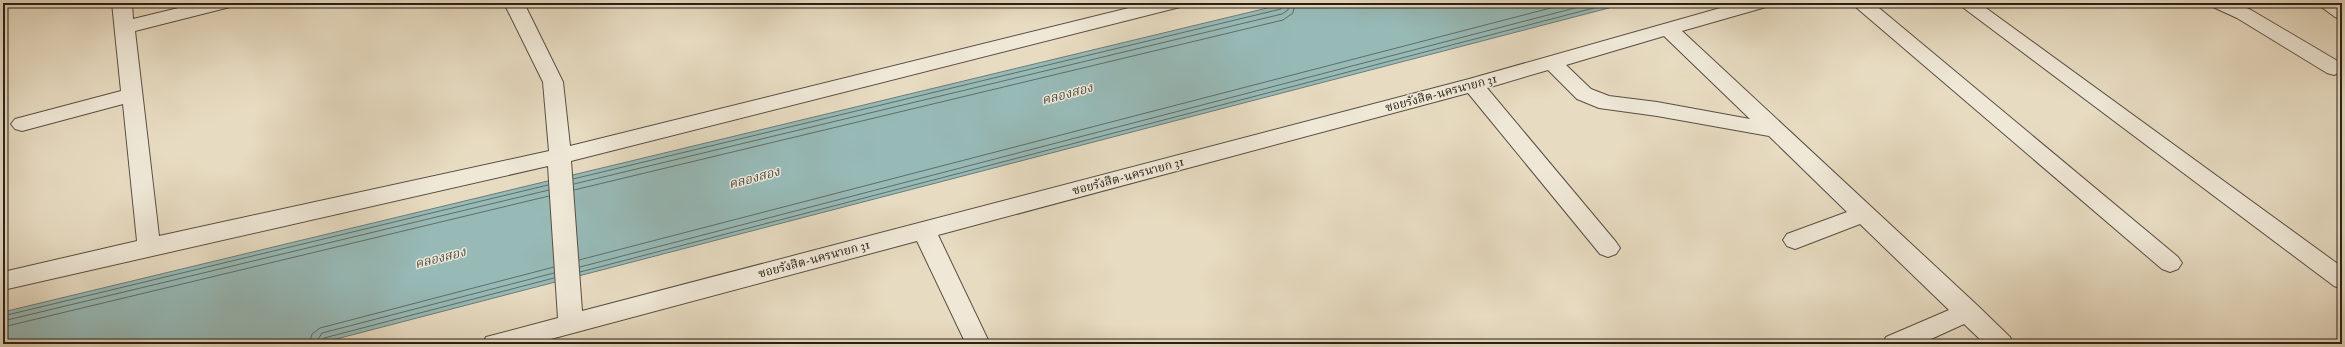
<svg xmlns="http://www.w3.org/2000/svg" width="2345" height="347" viewBox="0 0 2345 347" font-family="'IM FELL Great Primer','Noto Serif Thai',serif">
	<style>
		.water { fill: #97bab7; stroke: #6b7c77 }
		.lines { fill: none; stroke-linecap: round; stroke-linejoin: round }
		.shore { stroke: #606d67; stroke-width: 1 }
		.minor-casing { stroke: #584f42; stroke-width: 2 }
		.minor { fill: #efe8d7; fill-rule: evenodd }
		.labels { text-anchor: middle; stroke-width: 3; stroke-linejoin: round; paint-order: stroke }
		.street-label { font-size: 12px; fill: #282017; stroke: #efe8d7 }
		.water-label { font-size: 13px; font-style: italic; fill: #494e47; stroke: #efe8d7 }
	</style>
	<rect width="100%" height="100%" fill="#e7dbc1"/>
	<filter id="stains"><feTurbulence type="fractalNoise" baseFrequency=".005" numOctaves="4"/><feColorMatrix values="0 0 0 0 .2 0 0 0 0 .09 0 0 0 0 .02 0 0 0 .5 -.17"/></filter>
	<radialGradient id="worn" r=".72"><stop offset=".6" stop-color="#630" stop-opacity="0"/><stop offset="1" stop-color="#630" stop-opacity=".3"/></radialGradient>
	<path class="water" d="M1288,3H1628L317,344H3V312Z"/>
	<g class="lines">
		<path class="shore" d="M573,179L1281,9L1284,3
			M574,184L1282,14L1288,10L1289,3
			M574,190L1283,20L1293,13L1295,3
			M579,260L1570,3
			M580,267L1594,3
			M580,272L1613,3
			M3,316L548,185
			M3,321L549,190
			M3,327L549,196
			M309,344L312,334L320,328L554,267
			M315,344L322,333L554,273
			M320,344L324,338L554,278"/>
		<defs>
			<path id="minor" d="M112,3H132L133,19L199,3H233L230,7L135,31L159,236L549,151L543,82L504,3H524L563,82L570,146L1149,3H1183L1180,7L571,161L582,311L1469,79L1738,3H1769L1766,7L1682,31L1977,305L2010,337L2013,344H1985L1964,324L1920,344H1883L1886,337L1949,310L1860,224L1795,249L1787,246L1783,240L1787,234L1847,212L1769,136L1657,116L1599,108L1577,99L1548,70L1487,88L1616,242L1620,248L1616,254L1608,257L1600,254L1468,93L938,235L990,344H966L917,241L532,344H483L486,337L558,318L548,166L3,290V272L137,241L123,104L22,131L15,129L11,124L15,119L121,91ZM1664,36L1750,119L1657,102L1609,96L1591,89L1566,65Z
				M1851,3H1873L2178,257L2182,263L2178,269L2170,272L2162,269Z
				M1957,3H1979L2342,267V289L2334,286Z
				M2210,3H2236L2251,10L2341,63L2342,71L2334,75L2327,73L2237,18L2213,7Z
				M2316,3L2342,5V19L2335,17Z"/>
		</defs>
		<use href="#minor" class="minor-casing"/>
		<use href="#minor" class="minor"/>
	</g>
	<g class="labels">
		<g class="street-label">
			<text transform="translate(1441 93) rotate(-15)" y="4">ซอยรังสิต-นครนายก 31</text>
			<text transform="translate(1128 176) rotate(-15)" y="4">ซอยรังสิต-นครนายก 31</text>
			<text transform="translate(814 259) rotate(-15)" y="4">ซอยรังสิต-นครนายก 31</text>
		</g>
		<g class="water-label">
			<text transform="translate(1067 93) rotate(-15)" y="5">คลองสอง</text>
			<text transform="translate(754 177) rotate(-15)" y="5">คลองสอง</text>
			<text transform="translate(440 257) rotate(-14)" y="5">คลองสอง</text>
		</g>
	</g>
	<rect width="2345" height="347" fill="none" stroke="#e7dbc1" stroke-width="16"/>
	<rect x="4" y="4" width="2337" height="339" fill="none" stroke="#282017" stroke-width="2"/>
	<rect x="8" y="8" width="2329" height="331" fill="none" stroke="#282017"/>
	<rect width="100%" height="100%" filter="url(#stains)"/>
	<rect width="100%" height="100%" fill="url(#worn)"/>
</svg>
